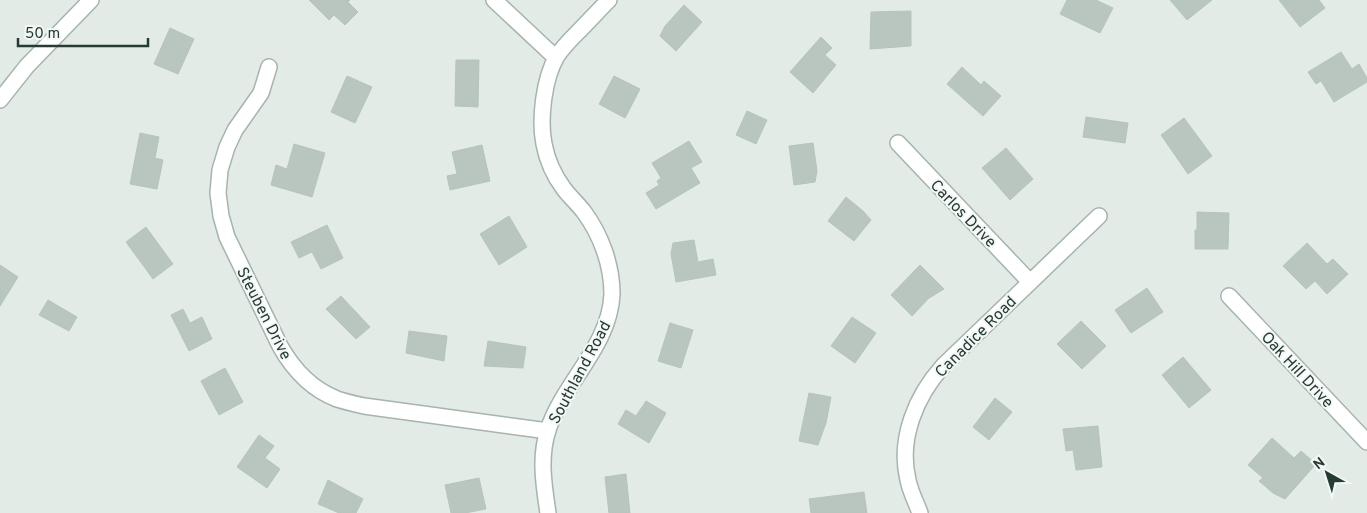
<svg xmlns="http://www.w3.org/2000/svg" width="1367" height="513" viewBox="0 0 1367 513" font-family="Overpass,sans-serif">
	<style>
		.building { fill: #b9c6c0; stroke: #b6c4be }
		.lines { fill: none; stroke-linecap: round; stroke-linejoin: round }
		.minor-casing { stroke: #a6b3ae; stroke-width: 18 }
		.tertiary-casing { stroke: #a6b3ae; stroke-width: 18 }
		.minor { stroke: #fff; stroke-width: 15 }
		.tertiary { stroke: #fff; stroke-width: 15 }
		.labels { text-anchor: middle; stroke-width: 4; stroke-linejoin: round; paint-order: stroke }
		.street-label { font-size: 16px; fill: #253b34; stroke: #f3f8f6 }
	</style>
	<rect width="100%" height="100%" fill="#e3ebe7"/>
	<path class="building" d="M309,0H350L348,2L358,12L345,25L334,15L329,20Z
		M1067,0H1096L1113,8L1100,33L1060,14Z
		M1170,0H1212L1187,20Z
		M1279,0H1319L1325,8L1300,27Z
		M684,5L702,22L676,51L660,36L665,26Z
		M911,11V46L870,49L871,12Z
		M170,28L194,39L178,74L154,64Z
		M821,37L832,48L825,55L836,65L813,93L790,72Z
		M1341,52L1352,69L1359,64L1367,78V82L1334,102L1321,81L1316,84L1308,72Z
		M456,60H479L478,107L455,106Z
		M962,67L981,85L984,81L1001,96L983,116L947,84Z
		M347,76L372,87L355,123L331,112Z
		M614,76L640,89L625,118L599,104Z
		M747,111L767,120L756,144L736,135Z
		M1086,117L1128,123L1125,143L1083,137Z
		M1184,118L1212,156L1188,174L1161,135Z
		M140,133L159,137L155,158L163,160L157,189L130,184Z
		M689,141L702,162L691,168L700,183L656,209L646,193L659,185L657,181L661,178L652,163Z
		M813,143L817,171L815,182L794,185L789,146Z
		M294,144L325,153L312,197L271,185L276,165L287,169Z
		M482,145L490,181L450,190L447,176L457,174L452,152Z
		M1006,148L1033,179L1010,200L982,168Z
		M846,197L863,211L871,220L854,241L828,221Z
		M1197,212L1229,213L1228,249H1195V230H1197Z
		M509,216L527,247L499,265L480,234Z
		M327,225L343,258L321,269L312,252L299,258L291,242Z
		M146,227L173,264L153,279L126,242Z
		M694,240L698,262L713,259L716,275L676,282L671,254L673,243Z
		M1307,243L1327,264L1333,259L1348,274L1327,294L1315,281L1306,289L1283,266Z
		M0,265L18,277L0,306Z
		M920,265L944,289L929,298L912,316L891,295Z
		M1147,288L1163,312L1131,333L1115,310Z
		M341,296L370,327L356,339L326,309Z
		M48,300L77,317L69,331L39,315Z
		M183,309L190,323L202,317L212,339L189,351L171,315Z
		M852,317L876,333L855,363L831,346Z
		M1081,321L1106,346L1082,369L1057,344Z
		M670,323L693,330L681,368L658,361Z
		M409,331L447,336L444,361L406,353Z
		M488,341L526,347L523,368L484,366Z
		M1183,357L1211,390L1189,408L1162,375Z
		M225,368L243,402L219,415L201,381Z
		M809,393L831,397L826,423L818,445L799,441Z
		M995,398L1012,412L989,440L973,427Z
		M646,401L666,413L649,443L618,424L626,410L636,416Z
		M1098,426L1102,467L1076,470L1073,450L1066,451L1063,429Z
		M259,435L274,446L265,458L280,469L267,488L237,467Z
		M1272,438L1294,458L1301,451L1316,464L1285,499L1273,493L1259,481L1263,478L1248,465Z
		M626,474L630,513H609L605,477Z
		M479,478L486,509L465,513H451L445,485Z
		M328,480L363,499L356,513H339L318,504Z
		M864,492L867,513H811L809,499Z"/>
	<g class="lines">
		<defs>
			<path id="minor" d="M494,0L556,58
				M269,67L261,93L235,130L227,147L220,170L218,193L221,216L227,237L280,346C293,369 311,389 337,399C346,402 355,404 364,406L548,431
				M898,143L1030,282
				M1229,296L1367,442
				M548,513C544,486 539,458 548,430C563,383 610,346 612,294C612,265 601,235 584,212C578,204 570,197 564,189C555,177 547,160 544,144C539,119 544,78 557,56C563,47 570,40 577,33C588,22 598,11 609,0
				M920,513C916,502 910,491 908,480C898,439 916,396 943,366L1099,216"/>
			<path id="tertiary" d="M0,100L27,66L91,0"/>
		</defs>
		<use href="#minor" class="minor-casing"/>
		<use href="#tertiary" class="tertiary-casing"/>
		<use href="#minor" class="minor"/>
		<use href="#tertiary" class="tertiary"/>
	</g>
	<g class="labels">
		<g class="street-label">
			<text transform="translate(964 213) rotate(46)" y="6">Carlos Drive</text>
			<text transform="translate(265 313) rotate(63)" y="6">Steuben Drive</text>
			<text transform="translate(975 336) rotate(-45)" y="6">Canadice Road</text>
			<text transform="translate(1298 369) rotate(47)" y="6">Oak Hill Drive</text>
			<text transform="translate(579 372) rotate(-62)" y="6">Southland Road</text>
		</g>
	</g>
	<g transform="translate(1327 473) rotate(321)" stroke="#f3f8f6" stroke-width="4" paint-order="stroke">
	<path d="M0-4L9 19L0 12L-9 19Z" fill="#253b34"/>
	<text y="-8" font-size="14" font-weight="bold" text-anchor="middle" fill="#253b34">N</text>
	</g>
	<path d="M18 38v8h130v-8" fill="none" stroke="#253b34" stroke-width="2.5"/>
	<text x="25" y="38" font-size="15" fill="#253b34" stroke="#f3f8f6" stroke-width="4" paint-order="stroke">50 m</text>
</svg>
